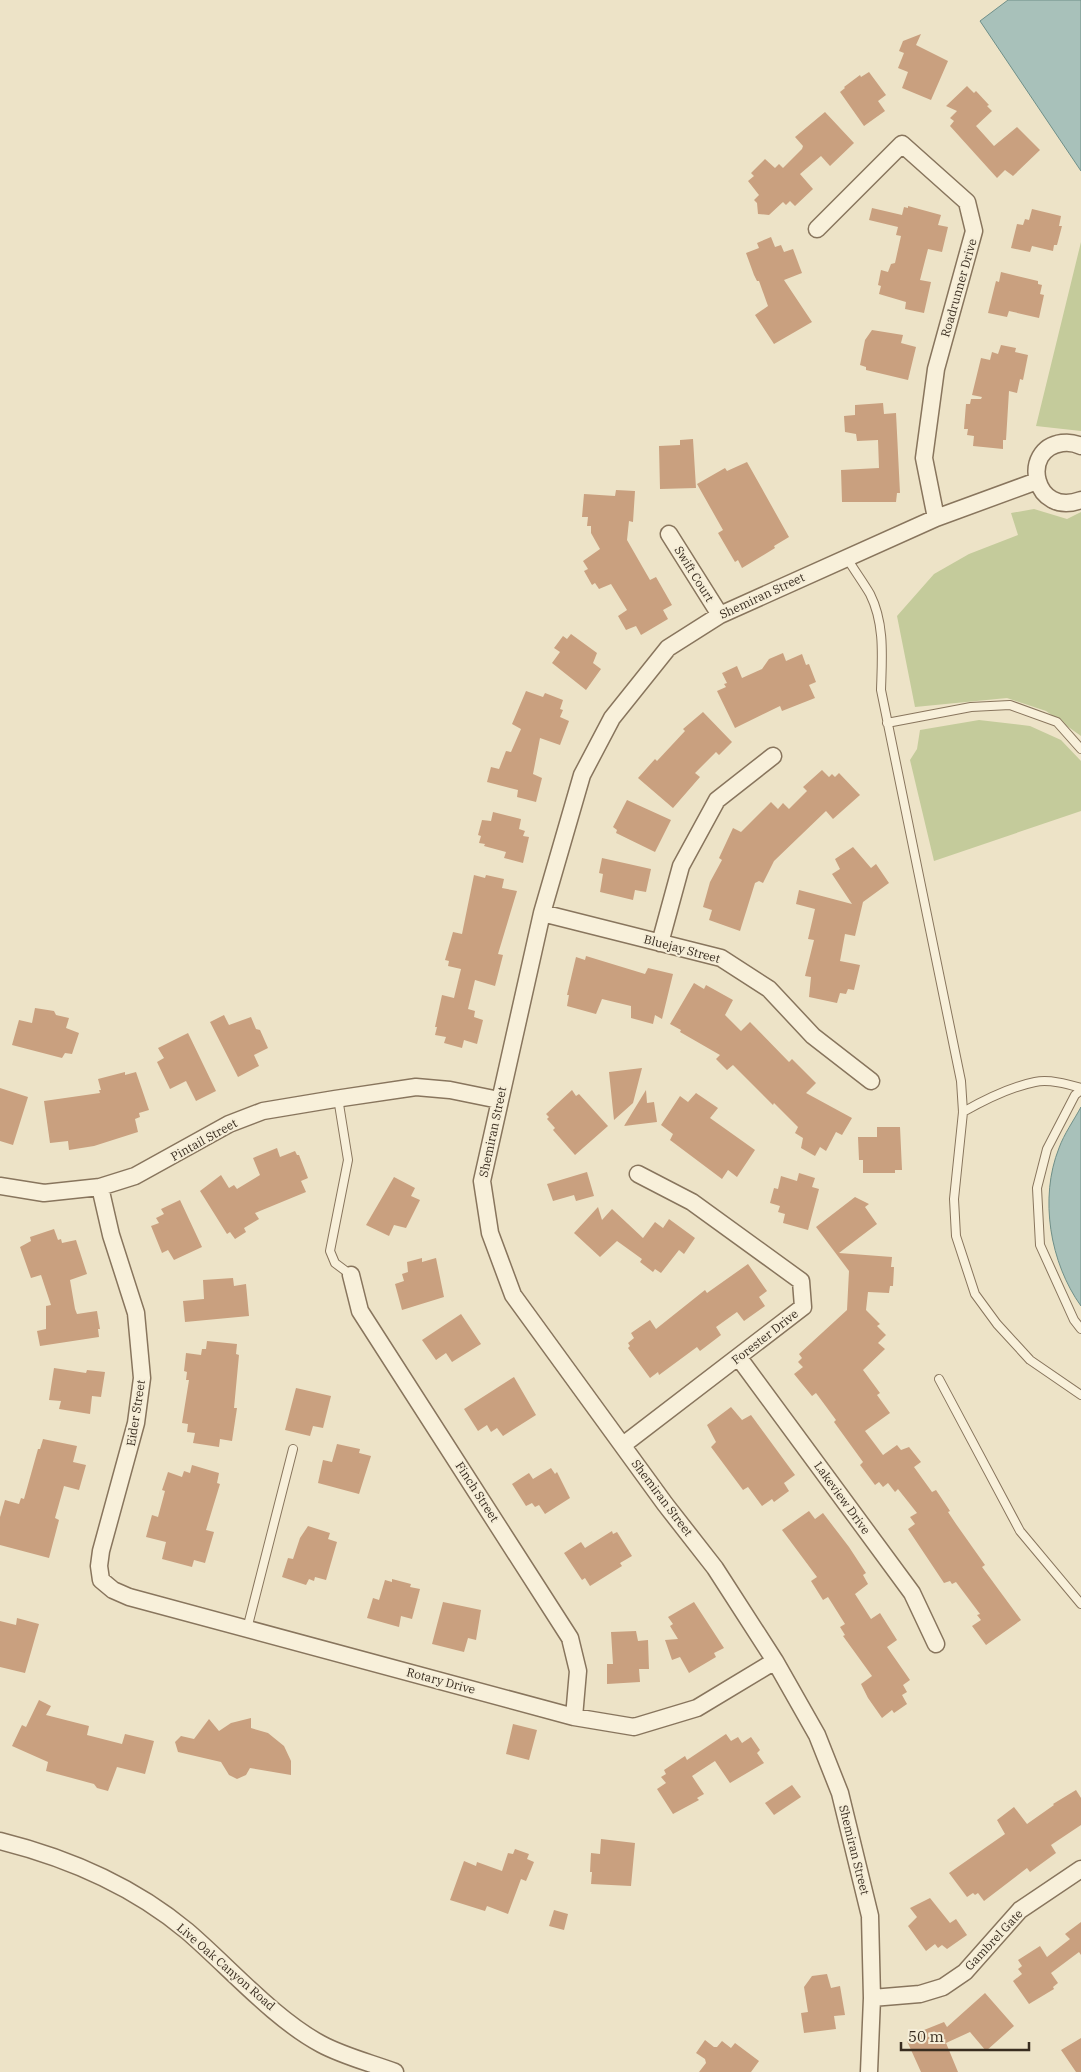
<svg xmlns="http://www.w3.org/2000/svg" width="1081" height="2072" viewBox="0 0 1081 2072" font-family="'IBM Plex Serif',serif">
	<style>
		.green { fill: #c4cb9b }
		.water { fill: #a8c1ba; stroke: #6f8f88 }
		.building { fill: #c9a07f }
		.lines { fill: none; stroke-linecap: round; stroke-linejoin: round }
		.service-casing { stroke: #88755d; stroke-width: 10 }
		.minor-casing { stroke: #88755d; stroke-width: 19 }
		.service { stroke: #f8f0da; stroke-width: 8 }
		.minor { stroke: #f8f0da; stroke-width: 16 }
		.labels { text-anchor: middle; stroke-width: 4; stroke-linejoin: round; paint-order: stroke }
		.street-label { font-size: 12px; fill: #392d20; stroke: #f5edd7 }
	</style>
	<rect width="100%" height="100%" fill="#ede3c7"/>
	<path class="green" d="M1081,242V431L1036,426Z
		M1034,509L1067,519L1081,512V736L1046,711L1007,698L915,707L897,616L934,574L969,554L1018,535L1011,513Z
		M979,720L1030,726L1061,740L1081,761V811L934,861L910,760L917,749L920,730Z"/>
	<path class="water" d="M1008,0H1081V171L980,21Z
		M1081,1107V1306C1050,1263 1039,1198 1059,1148C1064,1134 1074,1120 1081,1107Z"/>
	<path class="building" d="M921,34L916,45L948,61L931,100L902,88L908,72L898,68L904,53L899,51L903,41Z
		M869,72L886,95L878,101L885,111L864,126L840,92L845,88L844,87L860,75L861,77Z
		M967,86L974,93L976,91L989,105L987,106L992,111L976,126L994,146L1017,127L1040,150L1013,176L1005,170L997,178L950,126L954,121L950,118L957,111L946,106Z
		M825,112L854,143L830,166L821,156L800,174L813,189L795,206L790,201L786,205L783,202L769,215L758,214L757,203L754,200L759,195L748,181L754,176L751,173L765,159L775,168L779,164L783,168L802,149L803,146L795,137Z
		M908,206L941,215L938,225L948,227L942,252L928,249L920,280L931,282L924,313L905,309L906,302L879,294L881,286L878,285L881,270L888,272L891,264L895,263L901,236L896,235L898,227L869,220L872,208L902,215L904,207L908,208Z
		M1032,209L1061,216L1059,226H1062L1057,245H1054L1053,251L1032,246L1030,252L1011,248L1017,224L1023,225L1025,219L1029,220Z
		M771,237L775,247L781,245L784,252L793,249L802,273L784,280L812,322L774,344L755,315L768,306L759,281H757L754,275L746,253L759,248L757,243Z
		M1001,272L1038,281V284L1042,285L1040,294L1044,295L1039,318L1009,311L1007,317L988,313L996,281L999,282Z
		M872,330L903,335L901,343L916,347L908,380L866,370V367L860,365L865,340Z
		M1001,345L1016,348L1015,352L1028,355L1023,380L1020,379L1017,393L1009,391L1006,440H1003V449L973,446L974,436L967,435L968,429H964L966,404H970L971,399H981L982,397L972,395L981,358L990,360L992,352L998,354Z
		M883,403L884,414L896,413L900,493H897L896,502H842L841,470L879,468L878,440L857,441L856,434L845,432L844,416L855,415V405Z
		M693,439L696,488L660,489L659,446L680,445V440Z
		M747,462L789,537L774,546L775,548L742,568L738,560L735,562L718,533L723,530L697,484L725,468L727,471Z
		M616,490L635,491L633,522L629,521L627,540L650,580L656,577L672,605L663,610L668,619L641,635L636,626L626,630L618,616L627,610L611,584L599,589L595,583L592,585L584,571L588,569L583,561L600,549L591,533V526H587L588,517H582L584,494L615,496Z
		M571,634L597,653L593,663L601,669L586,690L552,663L560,652L554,648L563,636L567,639Z
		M783,653L786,661L802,654L806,665L809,664L816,682L809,685L815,698L782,711L780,706L735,728L717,691L726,687L724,684L727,683L722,673L737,666L742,678L762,669L769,659Z
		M526,691L543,697L545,693L563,700L560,709L563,710L560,717L569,721L560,745L540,738L533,774L542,778L536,802L517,797L518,790L487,782L491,767L499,769L506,751L511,752L521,729L512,724Z
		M703,712L732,742L719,755L716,752L695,773L700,777L673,808L638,778L655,759L657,761L685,731L683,729Z
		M822,770L829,777L832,774L835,777L839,773L860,795L833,819L826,811L774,861L763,883L759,881L755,883L740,931L709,920L712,910L703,907L710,882L722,860L719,858L733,828L741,832L771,802L778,809L783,803L789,809L807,791L803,787Z
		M627,800L671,820L655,852L616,833L617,830L613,827Z
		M493,812L521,819L519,829L525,831L523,836L529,837L523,863L504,858L506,852L484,846L485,844L479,843L481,836L478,835L482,820L491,821Z
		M853,847L871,868L876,864L889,883L863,902L855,936L845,934L840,961L860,965L854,990L848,989L846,994L840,993L837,1003L809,997L811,977L805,976L814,940L808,939L815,909L796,904L799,890L852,904L832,874L840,869L835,859Z
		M602,858L651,869L646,892L635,890L633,900L600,892L603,874L599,873Z
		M474,875L485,878L486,875L504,879L502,888L517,891L498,954L503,955L495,986L475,980L468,1009L475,1011L474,1017L483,1020L477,1044L464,1040L462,1048L444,1043L446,1037L435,1035L437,1027H435L442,995L454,998L461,969L448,966L449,961L445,960L453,932L462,934Z
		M586,956L645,974L648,968L673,974L662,1019L655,1015L653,1024L631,1018V1006L602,999L596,1014L567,1006L569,995H567L576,957L585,960Z
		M694,983L704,989L706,985L733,1000L725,1015L741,1031L750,1022L789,1062L792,1059L816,1083L806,1093L852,1118L842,1135L836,1132L826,1151L820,1147L815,1156L801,1148L803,1138L795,1133L798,1127L774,1103L773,1105L733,1065L727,1070L716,1059L720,1055L680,1032L681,1030L670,1024Z
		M35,1008L54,1011L56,1015L69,1018L66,1028L79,1033L72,1054L65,1053L62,1058L12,1045L19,1020L32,1023Z
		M224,1015L229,1025L251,1017L256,1029L260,1030L268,1048L254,1055L259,1066L238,1077L210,1022Z
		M188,1033L216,1091L196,1101L186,1081L170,1089L157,1062L164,1058L158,1048Z
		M642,1068L633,1103L614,1120L609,1072Z
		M125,1072V1075L136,1072L149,1110L139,1113L140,1117L135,1119L138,1132L94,1146L69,1150L68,1141L50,1143L44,1101L100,1093L99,1090H101L98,1079Z
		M0,1088L28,1097L13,1145L0,1141Z
		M572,1090L576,1096L579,1094L608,1126L575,1155L553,1130L555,1128L547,1119L549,1117L546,1114Z
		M646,1090L647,1103L654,1102L657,1122L624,1126Z
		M696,1093L718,1108L710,1118L755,1150L737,1177L728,1170L722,1179L670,1140L673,1134L661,1125L680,1096L688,1102Z
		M877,1127H900L902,1170H895V1173H863V1160H859L858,1137H877Z
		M277,1148L280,1157L295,1151L297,1155H299L308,1178L301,1181L306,1192L255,1213L259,1219L244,1228L246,1232L235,1239L230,1232L227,1234L200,1191L221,1175L229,1188L234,1185L237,1189L260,1175L253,1158Z
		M587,1172L594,1196L576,1201L574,1195L553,1201L547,1184Z
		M799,1173L815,1178L812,1187L819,1189L808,1230L783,1223L785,1214L778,1212L780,1206L770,1203L774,1188L778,1189L781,1176L797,1181Z
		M394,1177L415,1188L411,1196L420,1200L406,1228L394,1225L389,1236L366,1225Z
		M855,1197L869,1204L865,1207L877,1224L839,1253L892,1257L891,1267H894L893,1286H890L889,1293L868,1292L866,1310L880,1324L877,1326L886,1335L878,1343L885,1349L863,1370L880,1393L877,1395L890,1413L865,1431L883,1455L897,1445L901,1450L909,1447L921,1462L914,1467L932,1492L936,1490L950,1511L948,1512L956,1524L985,1565L982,1567L1021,1620L986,1645L972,1626L981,1620L977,1615L980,1614L956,1582L952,1584L950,1581L944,1583L908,1529L915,1524L910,1517L917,1513L898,1489L895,1492L888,1483L883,1487L879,1482L875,1485L860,1465L863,1462L834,1422L836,1420L816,1393L812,1396L794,1374L803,1367L798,1362L802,1358L799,1354L847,1310L849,1271L816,1227Z
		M180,1200L202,1247L174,1260L168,1250L162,1253L151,1226L159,1223L156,1218L164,1214L161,1209Z
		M598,1207L602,1220L612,1209L643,1238L655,1222L663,1228L669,1219L695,1238L684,1254L679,1250L661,1273L655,1269L653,1272L640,1262L642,1259L617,1241L600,1257L574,1233Z
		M54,1229L58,1240L61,1239L62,1243L76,1240L87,1274L70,1280L75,1309L77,1314L97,1311L100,1329H98L99,1337L40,1346L37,1331L46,1329V1306L51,1305L41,1275L31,1278L20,1247L31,1241L30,1237Z
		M422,1258V1262L436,1258L444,1297L402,1310L395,1284L404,1281L402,1274L408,1272L407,1262Z
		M748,1264L767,1291L759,1297L765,1306L744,1321L737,1312L716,1327L721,1335L700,1351L697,1347L659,1375L658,1372L650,1378L628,1348L630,1346L628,1343L634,1338L631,1333L650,1320L656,1329L705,1290L707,1293Z
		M233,1278L234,1286L246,1284L249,1316L185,1322L183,1301L204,1299L203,1280Z
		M461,1314L481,1344L452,1362L446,1353L436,1360L422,1340Z
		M207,1341L237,1344L236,1354L239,1355L234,1408H237L232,1441L220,1439L219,1447L193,1443L195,1433L187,1432L188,1424L182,1423L189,1380H186L187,1372L184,1371L186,1353L201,1355L202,1349H206Z
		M54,1368L86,1373L87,1370L105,1372L101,1397L92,1396L90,1414L59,1409L61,1401L49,1400Z
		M514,1377L536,1415L503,1436L497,1428L491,1432L487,1425L478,1431L464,1409Z
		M296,1388L331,1396L323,1428L313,1426L310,1436L285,1430Z
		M731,1407L742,1420L751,1415L795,1475L784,1483L789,1491L774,1502L772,1499L762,1506L748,1487L743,1490L711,1447L716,1442L707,1425Z
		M43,1439L77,1446L73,1462L86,1465L79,1490L64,1486L55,1518L59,1520L49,1558L0,1545V1517L5,1500L19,1504L21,1498L24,1499L38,1449H40Z
		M337,1444L360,1449L359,1453L371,1456L359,1494L318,1483L323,1460L332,1462Z
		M192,1465L219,1473L217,1483L220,1484L206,1530L214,1532L205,1563L194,1560L192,1567L162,1559L166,1542L146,1537L152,1515L158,1517L165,1491L162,1490L168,1472L182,1477L184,1471L190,1473Z
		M551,1468L555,1474L557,1472L570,1498L545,1514L539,1505L535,1507L532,1503L526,1506L512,1484L529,1473L533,1479Z
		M809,1511L815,1519L823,1513L849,1547L866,1573L863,1575L868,1584L855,1594L871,1619L880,1613L897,1640L887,1647L910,1680L903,1685L907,1692L902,1695L907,1704L894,1713L892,1710L882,1718L868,1698L861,1684L872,1676L843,1636L845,1635L840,1627L845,1624L828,1597L823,1600L811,1581L817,1577L782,1530Z
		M308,1526L330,1533L328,1539L337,1542L326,1580L315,1577L314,1581L309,1579L306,1585L282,1577L288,1558L293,1559L300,1538Z
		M612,1531L613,1534L617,1532L632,1556L620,1563L622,1566L590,1586L585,1578L582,1580L564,1553L581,1542L585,1548Z
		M392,1579L411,1584L410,1587L420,1589L412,1619L401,1616L399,1627L367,1618L373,1598L379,1600L385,1580L392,1582Z
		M443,1602L481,1610L476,1640L468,1638L464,1652L432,1644Z
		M694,1602L724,1648L714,1653L716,1657L689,1673L680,1657L672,1660L665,1640L678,1639L670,1626L673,1624L668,1617Z
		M17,1618L39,1624L25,1673L0,1667V1621L16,1625Z
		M636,1631L638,1641L648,1640L649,1669H639L640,1682L607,1684V1664H613L611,1632Z
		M39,1700L51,1706L46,1715L89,1726L87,1735L122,1744L125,1734L154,1741L145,1774L117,1767L108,1791L97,1788L94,1784L46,1771L48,1762L12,1746L22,1725L26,1727Z
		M251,1718V1728L268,1733L284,1746L291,1761V1775L250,1768L246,1775L237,1779L229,1775L221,1762L178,1752L175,1742L181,1736L194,1739L209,1719L219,1731L231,1723Z
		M513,1724L537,1730L529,1760L506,1754Z
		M726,1734L731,1741L738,1737L742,1743L751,1737L760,1750L757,1753L764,1763L730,1783L715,1761L692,1776L704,1794L697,1798L699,1800L673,1814L657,1789L666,1783L661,1777L666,1774L664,1770L685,1756L687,1760Z
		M792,1785L801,1797L774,1815L765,1803Z
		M1076,1790L1081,1798V1825L1051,1845L1056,1853L1030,1872L1027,1868L984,1901L978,1893L975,1895L973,1893L967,1897L949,1873L1005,1834L997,1820L1014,1807L1027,1824L1054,1805L1053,1804Z
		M601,1839L635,1843L631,1886L591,1884L592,1872H590L591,1853L600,1854Z
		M515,1849L529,1854L527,1859L534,1862L526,1881L521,1879L508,1914L487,1906L485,1911L450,1900L464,1861L476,1866L477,1862L502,1871L508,1853L513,1854Z
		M930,1898L950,1923L956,1919L967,1935L947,1949L942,1945L938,1948L935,1944L926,1951L908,1926L917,1917L910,1908Z
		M554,1910L568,1914L564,1930L549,1926Z
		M1081,1922V1955L1079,1952L1051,1973L1058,1983L1053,1987L1054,1989L1029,2004L1013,1981L1022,1974L1018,1969L1022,1966L1018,1960L1040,1946L1047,1957L1070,1939L1065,1934Z
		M827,1974L831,1988L840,1986L845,2015L834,2016L836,2029L804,2033L801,2013L808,2012L804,1987L812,1976Z
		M985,1993L1014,2026L986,2051L970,2032L946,2043L958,2072H921L907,2041L916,2038L914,2034L944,2022L947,2027Z
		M1081,2038V2072H1076L1061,2050Z
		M705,2040L714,2047H717L722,2041L731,2048L735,2043L759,2061L751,2072H699L706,2063L705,2059L696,2053Z"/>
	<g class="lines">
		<defs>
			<path id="service" d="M847,558C854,570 863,582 870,594C885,624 882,657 881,690L961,1081L963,1112L954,1199L956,1236L975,1294L997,1324L1030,1360L1081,1395
				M887,723L971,707L1010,705L1057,722L1081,749
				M1081,1090L1075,1095L1047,1149L1037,1188L1040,1245L1074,1320L1081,1329
				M338,1098L348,1160L330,1251L335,1263L351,1275
				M963,1112C986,1099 1010,1087 1035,1082C1049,1079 1067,1084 1081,1088
				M939,1379L1020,1531L1081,1604
				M247,1629L293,1449"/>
			<path id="minor" d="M817,229L902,144L967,202L974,231L936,369L924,458L936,518
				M1081,446C1075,443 1069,442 1062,443C1019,449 1034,518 1081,500
				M669,534L720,615
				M542,913L721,958L769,989L813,1036L871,1081
				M660,943L681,866L717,800L773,756
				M0,1186L44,1193L100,1187L135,1176L229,1124L263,1111L335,1099L416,1087L450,1090L499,1100
				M100,1187L111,1235L136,1313L142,1378L136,1423L101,1551L99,1566L101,1580L113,1590L129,1597L574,1717L634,1727L697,1708L775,1661
				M351,1275L360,1311L570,1638L578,1671L574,1717
				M739,1358L912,1593L936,1644
				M623,1445L803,1307L801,1281L692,1202L638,1174
				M0,1841C68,1858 133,1886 187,1931C228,1966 274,2019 321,2044C343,2056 371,2063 395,2072
				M872,1998L920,1994L943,1987L965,1972L1020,1910L1081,1869
				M869,2072L872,1998L870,1916L840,1793L817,1735L775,1661L715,1568L665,1504L513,1295L490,1233L482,1181L542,913L582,775L612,718L668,648L720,615L936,518L1037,481"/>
		</defs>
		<use href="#service" class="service-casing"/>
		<use href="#minor" class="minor-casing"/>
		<use href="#service" class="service"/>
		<use href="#minor" class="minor"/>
	</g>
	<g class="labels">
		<g class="street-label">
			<text transform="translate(959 288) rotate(-74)" y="4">Roadrunner Drive</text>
			<text transform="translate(694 574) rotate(58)" y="4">Swift Court</text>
			<text transform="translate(762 596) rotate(-25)" y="4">Shemiran Street</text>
			<text transform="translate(682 949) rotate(15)" y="4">Bluejay Street</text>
			<text transform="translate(493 1132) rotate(-78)" y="4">Shemiran Street</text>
			<text transform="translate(204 1140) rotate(-29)" y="4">Pintail Street</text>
			<text transform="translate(765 1337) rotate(-38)" y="4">Forester Drive</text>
			<text transform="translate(136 1413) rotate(-81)" y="4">Eider Street</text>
			<text transform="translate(477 1492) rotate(57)" y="4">Finch Street</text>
			<text transform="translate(662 1498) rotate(53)" y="4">Shemiran Street</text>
			<text transform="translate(842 1498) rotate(54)" y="4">Lakeview Drive</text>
			<text transform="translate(441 1681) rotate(15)" y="4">Rotary Drive</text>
			<text transform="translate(854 1850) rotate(76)" y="4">Shemiran Street</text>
			<text transform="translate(994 1940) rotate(-47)" y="4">Gambrel Gate</text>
			<text transform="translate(226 1967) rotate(41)" y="4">Live Oak Canyon Road</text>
		</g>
	</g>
	<path d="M901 2042v8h128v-8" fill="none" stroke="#392d20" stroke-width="2.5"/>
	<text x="908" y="2042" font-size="15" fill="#392d20" stroke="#f5edd7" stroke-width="4" paint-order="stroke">50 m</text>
</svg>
